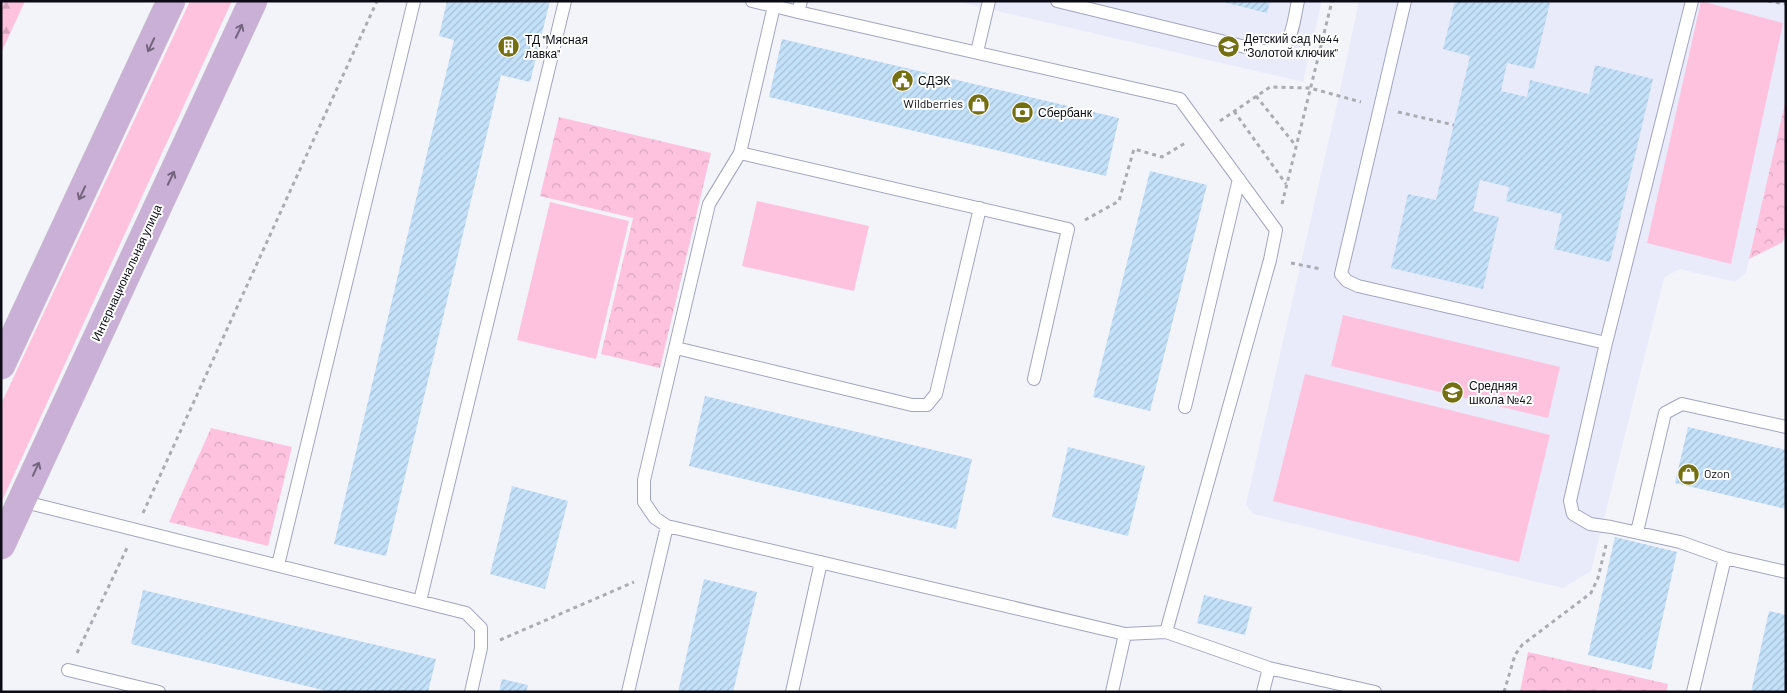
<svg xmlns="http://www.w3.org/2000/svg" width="1787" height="693" viewBox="0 0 1787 693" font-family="Barlow,sans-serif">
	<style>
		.built { fill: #e9ebfa }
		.green { fill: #fec2df }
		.forest { fill: url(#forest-firs) }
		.park { fill: url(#park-crowns) }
		.building { fill: url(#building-hatch) }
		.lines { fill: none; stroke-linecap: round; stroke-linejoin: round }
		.lane-casing { stroke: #a1a5bf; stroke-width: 14 }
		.primary-casing { stroke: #ceced0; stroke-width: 29 }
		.path { stroke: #abacb3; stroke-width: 3; stroke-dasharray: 4 4; stroke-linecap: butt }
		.lane { stroke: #fff; stroke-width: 12 }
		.primary { stroke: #caafd7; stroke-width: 28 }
		.oneway { stroke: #74657f }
		.labels { text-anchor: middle; stroke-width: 4; stroke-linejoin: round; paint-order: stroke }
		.poi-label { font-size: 12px; fill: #0a0b14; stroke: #fff; text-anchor: start }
		.street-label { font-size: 12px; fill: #0a0b14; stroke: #fff }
	</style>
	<defs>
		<pattern id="forest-firs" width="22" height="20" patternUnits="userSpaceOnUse" patternTransform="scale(1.25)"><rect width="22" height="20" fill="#fec2df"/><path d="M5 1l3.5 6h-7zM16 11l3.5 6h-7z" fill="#d8a5be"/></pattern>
		<pattern id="park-crowns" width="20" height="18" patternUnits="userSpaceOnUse" patternTransform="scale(1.25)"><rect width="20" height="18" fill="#fec2df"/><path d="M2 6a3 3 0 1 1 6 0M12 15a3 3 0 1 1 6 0" fill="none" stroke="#d8a5be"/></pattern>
		<pattern id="building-hatch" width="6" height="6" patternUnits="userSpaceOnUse" patternTransform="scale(1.25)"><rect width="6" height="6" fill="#c4e1fa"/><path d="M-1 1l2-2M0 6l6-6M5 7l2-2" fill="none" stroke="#a7c0d5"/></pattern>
	</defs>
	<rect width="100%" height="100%" fill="#f3f4fa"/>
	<path class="built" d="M955,1H1322L1303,82Z
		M1359,1H1786V99L1746,273L1735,282L1679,269L1664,278L1591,571L1563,588L1253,514L1246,504L1339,95Z"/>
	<path class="green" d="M190,1H232L1,503V404Z
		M1701,1L1783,23L1731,264L1647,243Z
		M757,201L869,226L854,291L742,266Z
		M550,202L629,221L596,359L517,340Z
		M1343,315L1560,367L1548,418L1331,366Z
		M1305,374L1550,435L1519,562L1273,501Z"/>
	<path class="forest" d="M1,1H25L1,53Z"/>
	<path class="park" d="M1786,99V232L1783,242L1749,259Z
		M559,117L711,153L660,368L601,354L633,218L540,196Z
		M211,428L292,447L268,546L169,522Z
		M1528,652L1668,684L1666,692H1520Z"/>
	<path class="building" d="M447,1H550L530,82L501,75L386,556L334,544L454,40L439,36Z
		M1219,1H1270L1267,13Z
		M1455,1H1542L1550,3L1534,69L1507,63L1501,91L1527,97L1530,80L1589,94L1595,65L1653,79L1610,262L1554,249L1562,214L1506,201L1509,187L1480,180L1473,211L1499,217L1483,289L1391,268L1408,194L1436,200L1470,56L1443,49Z
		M782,39L1119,118L1106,176L769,97Z
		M1150,171L1207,185L1150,411L1093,397Z
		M705,396L972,459L956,529L689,466Z
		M1688,427L1786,450V509L1675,483Z
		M1068,447L1145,466L1128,536L1052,517Z
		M512,486L568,501L545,589L490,574Z
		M1615,537L1677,552L1651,670L1588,655Z
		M704,579L757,592L733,692H678Z
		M143,590L436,659L428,692H331L131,644Z
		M1204,595L1252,607L1245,635L1197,623Z
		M1769,611L1786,615V692H1751Z
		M502,679L528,685L526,692H499Z"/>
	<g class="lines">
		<defs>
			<path id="lane" d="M1057,1L1262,51C1294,53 1292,26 1298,1
				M1405,1L1341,274L1347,281L1358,286L1606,343
				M1692,1L1606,343L1570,501L1573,514L1590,524L1611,527L1680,542L1725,558L1786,572
				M774,6L798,12L801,1
				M798,12L1180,99L1276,230L1270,260L1166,632
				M977,52L989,1
				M740,153L774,6L752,1
				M676,348L912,405H927L936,394L980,208
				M1185,407L1239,179
				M21,501L466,613L481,628V648L471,692
				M667,526L655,518L644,502V480L709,204L740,153L1068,229L1034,379
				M1637,532L1665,413L1682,404L1786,427
				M278,565L414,1
				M420,601L565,1
				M68,670L159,692
				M628,692L667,526L1125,634L1166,632L1269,668L1375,692
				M792,692L821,562
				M1112,692L1125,634
				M1263,692L1269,668
				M1693,692L1725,558"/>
			<path id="primary" d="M1,365L171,1
				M1,545L253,1"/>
		</defs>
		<use href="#lane" class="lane-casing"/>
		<use href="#primary" class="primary-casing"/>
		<path class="path" d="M1768,1L1786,4
			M1256,96L1296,146
			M1234,111L1286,184
			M1398,112L1454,125
			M1220,121L1270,87L1310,88L1361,102
			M1282,204L1332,1
			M1085,220L1119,201L1134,149L1162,157L1187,142
			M1291,263L1321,269
			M143,513L377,1
			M500,640L634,582
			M77,653L127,548
			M1504,692L1515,655L1522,645L1591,593L1598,578L1606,545"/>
		<use href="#lane" class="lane"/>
		<use href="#primary" class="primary"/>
	</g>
	<defs><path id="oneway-shaft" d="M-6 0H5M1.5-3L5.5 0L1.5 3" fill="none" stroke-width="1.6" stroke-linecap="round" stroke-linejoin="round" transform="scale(1.25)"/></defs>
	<g class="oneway">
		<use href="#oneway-shaft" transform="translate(239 31) rotate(-65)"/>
		<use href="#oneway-shaft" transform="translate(151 45) rotate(115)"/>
		<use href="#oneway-shaft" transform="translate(171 178) rotate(-65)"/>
		<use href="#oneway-shaft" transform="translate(82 193) rotate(115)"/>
		<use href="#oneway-shaft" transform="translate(36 469) rotate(-65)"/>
	</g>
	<defs>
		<symbol id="school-disc" viewBox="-11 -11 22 22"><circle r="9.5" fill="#747012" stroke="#fff"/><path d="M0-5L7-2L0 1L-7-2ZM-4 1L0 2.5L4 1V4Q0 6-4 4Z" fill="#fff"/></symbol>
		<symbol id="building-disc" viewBox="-11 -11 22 22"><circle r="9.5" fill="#747012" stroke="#fff"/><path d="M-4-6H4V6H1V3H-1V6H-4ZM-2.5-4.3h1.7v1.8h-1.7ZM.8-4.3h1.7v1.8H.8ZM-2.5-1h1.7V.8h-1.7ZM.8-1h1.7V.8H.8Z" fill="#fff"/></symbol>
		<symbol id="civic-disc" viewBox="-11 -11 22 22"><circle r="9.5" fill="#747012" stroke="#fff"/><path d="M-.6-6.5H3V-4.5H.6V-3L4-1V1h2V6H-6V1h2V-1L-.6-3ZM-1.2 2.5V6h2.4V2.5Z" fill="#fff"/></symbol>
		<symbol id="shop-disc" viewBox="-11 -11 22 22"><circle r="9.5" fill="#747012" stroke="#fff"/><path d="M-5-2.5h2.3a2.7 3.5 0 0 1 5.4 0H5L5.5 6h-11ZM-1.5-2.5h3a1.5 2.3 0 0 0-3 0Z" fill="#fff"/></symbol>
		<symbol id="bank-disc" viewBox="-11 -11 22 22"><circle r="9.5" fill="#747012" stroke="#fff"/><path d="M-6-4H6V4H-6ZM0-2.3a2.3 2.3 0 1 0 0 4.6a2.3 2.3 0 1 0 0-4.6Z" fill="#fff"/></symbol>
	</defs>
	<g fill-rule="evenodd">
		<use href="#school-disc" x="1216" y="34" width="25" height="25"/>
		<use href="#building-disc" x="496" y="34" width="25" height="25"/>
		<use href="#civic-disc" x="890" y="68" width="25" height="25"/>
		<use href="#shop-disc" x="966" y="92" width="25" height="25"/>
		<use href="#bank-disc" x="1010" y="100" width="25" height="25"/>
		<use href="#school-disc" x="1440" y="380" width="25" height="25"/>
		<use href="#shop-disc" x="1676" y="462" width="25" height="25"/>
	</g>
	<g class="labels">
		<g class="poi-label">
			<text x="1244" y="43">Детский сад №44<tspan x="1244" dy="14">"Золотой ключик"</tspan></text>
			<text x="525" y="44">ТД "Мясная<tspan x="525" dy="14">лавка"</tspan></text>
			<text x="918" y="85">СДЭК</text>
			<text x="963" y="108" text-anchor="end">Wildberries</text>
			<text x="1038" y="117">Сбербанк</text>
			<text x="1469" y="390">Средняя<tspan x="1469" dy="14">школа №42</tspan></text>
			<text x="1704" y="478">Ozon</text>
		</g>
		<g class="street-label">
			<text transform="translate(127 273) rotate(-65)" y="4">Интернациональная улица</text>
		</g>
	</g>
	<rect width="1787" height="693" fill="none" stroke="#0a0b14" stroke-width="5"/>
</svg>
